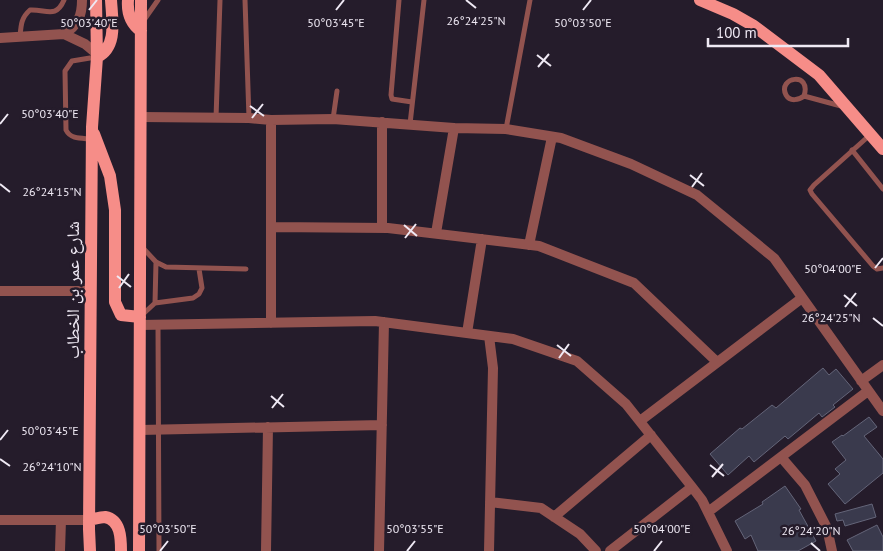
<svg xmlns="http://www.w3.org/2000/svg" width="883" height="551" viewBox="0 0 883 551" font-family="'PT Sans','Noto Naskh Arabic',sans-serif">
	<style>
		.building { fill: #3a3a4d; stroke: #646579 }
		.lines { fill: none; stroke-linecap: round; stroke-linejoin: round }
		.lane { stroke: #92534f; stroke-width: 5 }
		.street { stroke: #92534f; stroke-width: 10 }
		.primary { stroke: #f68d88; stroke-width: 12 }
		.ticks { fill: none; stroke: #efe9f4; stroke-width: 2 }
		.labels { text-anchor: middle; stroke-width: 5; stroke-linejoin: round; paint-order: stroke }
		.street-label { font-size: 18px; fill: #efe9f4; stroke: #251c2b }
		.ticks-label { font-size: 12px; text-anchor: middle; fill: #efe9f4; stroke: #251c2b; stroke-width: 5; stroke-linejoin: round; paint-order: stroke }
	</style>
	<rect width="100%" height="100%" fill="#251c2b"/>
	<path class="building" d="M823,368L829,375L836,369L853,389L833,405L835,407L822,417L819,413L788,439L785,436L754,462L749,456L728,475L710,454L740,428L742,429L772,405L776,408Z
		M869,417L877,427L864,436L883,459V473L845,504L828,484L840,474L835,469L846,460L832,442L842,435L843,436Z
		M785,486L801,509L799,510L816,541L798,551H758L751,535L745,539L735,521L763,504L762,502Z
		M872,504L876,517L845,526L843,520L837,521L835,514Z
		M877,525L883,537V551H853L847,540Z"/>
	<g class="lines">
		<path class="lane" d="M245,0L249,118
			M399,0L391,95L392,99L412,102
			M144,20L158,0
			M20,37C21,25 21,18 30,10C46,9 56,19 64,0
			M804,96C812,71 777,77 786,95C790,102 799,100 804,96L841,106
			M216,118L220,0
			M333,119L337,91
			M410,124L424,0
			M506,129L530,0
			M871,134L814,185L810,190L812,194L873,266L877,269L883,268
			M92,139C82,138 71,140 66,130L65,71L72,61L96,57
			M852,150L883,189
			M142,247L156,262L166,267L246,269
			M155,303L156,262
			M142,315L155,303L193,298L199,294L202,288L199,269
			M158,325L159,551"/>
		<path class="street" d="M64,34C78,25 82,16 82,0
			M0,38L64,34L85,44L97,54
			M141,117L249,118L271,120L333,119L454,128L506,129L561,138L631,164L697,195L774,258L883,411
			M271,227L388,228L539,246L634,283L717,362
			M382,228V122
			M436,233L454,128
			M529,245L552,137
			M0,291H91
			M271,323V120
			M140,325L375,321L513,339L577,361L626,404L692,487L702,500L727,551
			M467,333L482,239
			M489,336L493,368L489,551
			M861,381L883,365
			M640,421L802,298
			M140,430L382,425
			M781,457L805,485L827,528L832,551
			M490,502L541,508L580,534L596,551
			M708,512L868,391
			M554,517L651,435
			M0,520H89
			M60,551L61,520
			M266,551L268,427
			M379,551L384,322
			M610,551L692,487"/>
		<path class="primary" d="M128,0C127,13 130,23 141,31
			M700,0L733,14L754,26L819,75L883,149
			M97,57C118,47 112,19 111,0
			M94,134L110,176L115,210V302L121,315L140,317
			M89,520C94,519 101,517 105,517C121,520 121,539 121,551
			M90,551L89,529L92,127L97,57L96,0
			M139,551L141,0"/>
	</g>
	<path class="ticks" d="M466,0L476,8M89,10L97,0M336,10L344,0M583,10L591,0M537,55L551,66M538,67L549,54M250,106L264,116M252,118L263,104M0,124L8,114M690,175L704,186M0,184L10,192M692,187L702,173M404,225L417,236M405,238L416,224M875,268L883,258M117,276L131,287M119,288L129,274M844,295L857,306M845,307L856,293M873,318L883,326M557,345L571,356M559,358L569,344M271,396L284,407M272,408L283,394M0,440L8,430M0,459L10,466M710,465L724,476M712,477L723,464M811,543L820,551M160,551L168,541M407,551L415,541M654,551L662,541"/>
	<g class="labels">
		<g class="street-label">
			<text transform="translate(73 290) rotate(-90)" y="6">شارع عمر بن الخطاب</text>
		</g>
	</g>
	<g class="ticks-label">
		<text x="476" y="25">26°24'25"N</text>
		<text x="336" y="27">50°03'45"E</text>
		<text x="89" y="27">50°03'40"E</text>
		<text x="583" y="27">50°03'50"E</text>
		<text x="50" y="118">50°03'40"E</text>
		<text x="52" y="196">26°24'15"N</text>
		<text x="833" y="273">50°04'00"E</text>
		<text x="831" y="322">26°24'25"N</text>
		<text x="50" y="435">50°03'45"E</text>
		<text x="52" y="471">26°24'10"N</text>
		<text x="168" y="533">50°03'50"E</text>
		<text x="415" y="533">50°03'55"E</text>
		<text x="662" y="533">50°04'00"E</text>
		<text x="811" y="535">26°24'20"N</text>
	</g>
	<path d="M708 38v8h140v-8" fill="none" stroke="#efe9f4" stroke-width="2.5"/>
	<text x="716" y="38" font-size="15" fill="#efe9f4" stroke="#251c2b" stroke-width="4" paint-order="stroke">100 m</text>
</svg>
